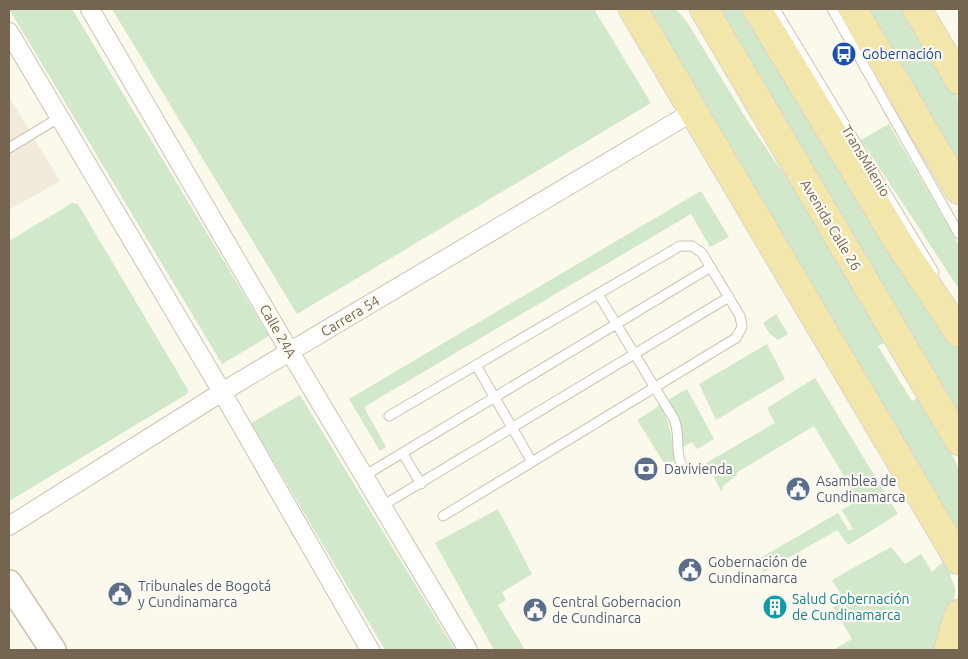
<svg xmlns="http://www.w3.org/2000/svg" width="968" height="659" viewBox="0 0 968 659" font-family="Ubuntu,sans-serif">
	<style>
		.residential { fill: #f2ebdb }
		.green { fill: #d1e8cb }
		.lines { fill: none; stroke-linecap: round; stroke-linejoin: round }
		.lane-casing { stroke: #cdc3b2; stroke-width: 11 }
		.street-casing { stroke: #cdc3b2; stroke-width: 20 }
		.secondary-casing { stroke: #cdc2ae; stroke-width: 28 }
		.primary-casing { stroke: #d8d4ce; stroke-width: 30 }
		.lane { stroke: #fff; stroke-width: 9 }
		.street { stroke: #fff; stroke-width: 18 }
		.secondary { stroke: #fff; stroke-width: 25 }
		.primary { stroke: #f3e6ab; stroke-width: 28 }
		.labels { text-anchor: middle; stroke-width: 4.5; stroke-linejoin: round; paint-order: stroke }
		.transit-label { font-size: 14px; fill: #164399; stroke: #fefbf2; text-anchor: start }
		.street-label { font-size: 14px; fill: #756450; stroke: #fefbf2 }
		.service-label { font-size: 14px; fill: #4e5e75; stroke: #fefbf2; text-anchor: start }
		.culture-label { font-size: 14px; fill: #0d838f; stroke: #fefbf2; text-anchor: start }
	</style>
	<rect width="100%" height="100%" fill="#fbf8ec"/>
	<path class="residential" d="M9,97L60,181L9,210Z"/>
	<path class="green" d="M9,9H72L269,336L222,364Z
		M112,9H594L651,103L297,314Z
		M645,9H676L687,22L747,120L808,209L889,340L878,346L912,401L923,394L959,469V543Z
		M718,9H747L923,295L959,348V413Z
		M863,9H906L959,100V169Z
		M889,124L959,245V289L861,140Z
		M701,191L729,237L710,247L691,214L364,407L386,447L380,451L349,399Z
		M72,203L78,204L188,390L187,394L11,500L9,499V241Z
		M776,314L788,334L778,340L770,334L763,323Z
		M767,344L785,379L716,420L699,384Z
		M815,378L898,514L848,545L837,530L764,572L757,560L838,513L849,531L853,529L842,510L858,500L814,426L736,473L737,475L723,486L722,492L706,463L775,423L767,408Z
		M687,389L714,439L697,449L692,442L681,448L666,401Z
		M300,395L455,650H385L251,423Z
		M660,405C670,420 672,442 676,460L666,466L637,420Z
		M498,509L532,574L502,592L506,600L498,605L525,650H494L435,543Z
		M891,547L905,564L921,554L932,572L945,560L955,588L954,607L939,650H833L852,639L832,605L843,598L832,580Z"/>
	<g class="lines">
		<defs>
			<path id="lane" d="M775,9L934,272
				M832,9L959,234
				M9,148L60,117
				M598,294L674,419C681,435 674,452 683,468
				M476,365L532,462
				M389,416L680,246H692L702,253L740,316L742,327L736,338L443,516
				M403,454L421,484
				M364,476L711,267
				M382,506L729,297"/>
			<path id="street" d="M90,9L290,352L468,650
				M9,32L222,392L370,650
				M9,526L222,392L694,111"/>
			<path id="secondary" d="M9,583L53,650"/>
			<path id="primary" d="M633,9L959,560
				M704,9L959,441
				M757,9L900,245L959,333
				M853,9L959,190
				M917,9L959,80
				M948,650L959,614"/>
		</defs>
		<use href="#lane" class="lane-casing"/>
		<use href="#street" class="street-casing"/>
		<use href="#secondary" class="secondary-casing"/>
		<use href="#primary" class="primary-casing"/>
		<use href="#lane" class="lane"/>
		<use href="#street" class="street"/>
		<use href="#secondary" class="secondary"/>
		<use href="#primary" class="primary"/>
	</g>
	<defs>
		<symbol id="bus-disc" viewBox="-11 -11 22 22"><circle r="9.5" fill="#1a4fb4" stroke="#fefbf2"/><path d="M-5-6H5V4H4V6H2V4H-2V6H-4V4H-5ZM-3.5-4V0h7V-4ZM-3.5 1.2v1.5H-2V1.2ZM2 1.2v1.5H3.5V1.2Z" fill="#fff"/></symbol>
		<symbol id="bank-disc" viewBox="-11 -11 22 22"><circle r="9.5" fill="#5c6f8a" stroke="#fefbf2"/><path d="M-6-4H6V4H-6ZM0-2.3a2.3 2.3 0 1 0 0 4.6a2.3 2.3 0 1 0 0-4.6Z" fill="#fff"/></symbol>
		<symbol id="civic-disc" viewBox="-11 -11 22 22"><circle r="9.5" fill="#5c6f8a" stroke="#fefbf2"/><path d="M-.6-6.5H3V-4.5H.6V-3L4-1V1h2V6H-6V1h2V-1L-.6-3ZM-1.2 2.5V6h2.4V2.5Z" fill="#fff"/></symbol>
		<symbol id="building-disc" viewBox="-11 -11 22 22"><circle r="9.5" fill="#0f9aa8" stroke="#fefbf2"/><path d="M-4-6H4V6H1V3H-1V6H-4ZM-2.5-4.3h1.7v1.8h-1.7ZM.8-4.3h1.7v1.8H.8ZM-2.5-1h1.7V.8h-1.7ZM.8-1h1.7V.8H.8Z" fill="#fff"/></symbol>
	</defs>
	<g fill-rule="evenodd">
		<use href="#bus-disc" x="830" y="40" width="28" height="28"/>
		<use href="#bank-disc" x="632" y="455" width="28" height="28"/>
		<use href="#civic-disc" x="784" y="475" width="28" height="28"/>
		<use href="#civic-disc" x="676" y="556" width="28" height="28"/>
		<use href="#civic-disc" x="106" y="580" width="28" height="28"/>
		<use href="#building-disc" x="761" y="593" width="28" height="28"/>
		<use href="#civic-disc" x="521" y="596" width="28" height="28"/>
	</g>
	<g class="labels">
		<g class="transit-label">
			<text x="862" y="59">Gobernación</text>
		</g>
		<g class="street-label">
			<text transform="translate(866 161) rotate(59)" y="5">TransMilenio</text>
			<text transform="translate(831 225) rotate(59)" y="5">Avenida Calle 26</text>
			<text transform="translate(350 316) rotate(-31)" y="5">Carrera 54</text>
			<text transform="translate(278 331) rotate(60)" y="5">Calle 24A</text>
		</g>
		<g class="service-label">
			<text x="664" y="474">Davivienda</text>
			<text x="816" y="486">Asamblea de<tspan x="816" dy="16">Cundinamarca</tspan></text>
			<text x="708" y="567">Gobernación de<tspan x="708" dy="16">Cundinamarca</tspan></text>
			<text x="138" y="591">Tribunales de Bogotá<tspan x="138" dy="16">y Cundinamarca</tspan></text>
			<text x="552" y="607">Central Gobernacion<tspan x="552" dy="16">de Cundinarca</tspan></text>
		</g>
		<g class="culture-label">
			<text x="792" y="604">Salud Gobernación<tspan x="792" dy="16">de Cundinamarca</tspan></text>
		</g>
	</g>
	<rect width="968" height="659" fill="none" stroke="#756450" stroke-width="20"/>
</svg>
